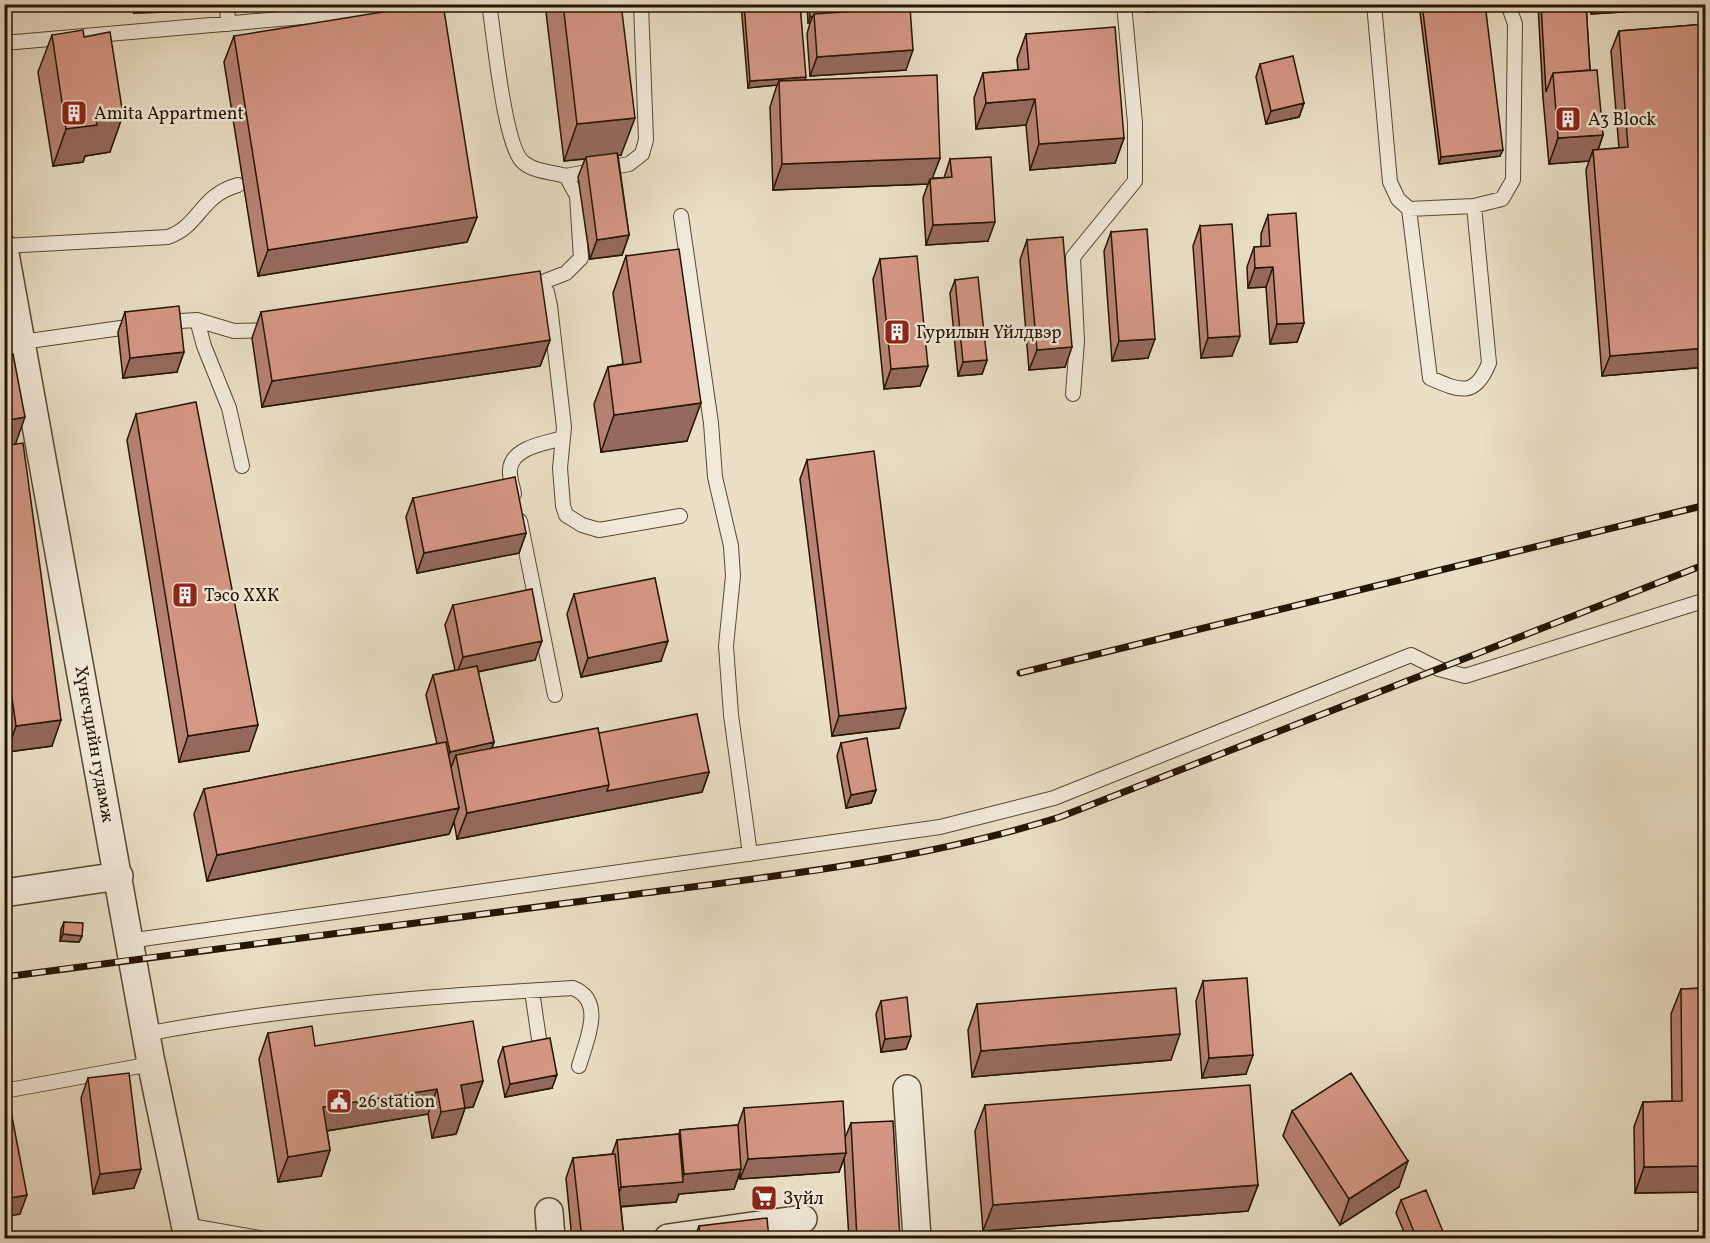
<svg xmlns="http://www.w3.org/2000/svg" width="1710" height="1243" viewBox="0 0 1710 1243" font-family="Vollkorn,serif">
	<style>
		.lines { fill: none; stroke-linecap: round; stroke-linejoin: round }
		.lane-casing { stroke: #564832; stroke-width: 16 }
		.street-casing { stroke: #564832; stroke-width: 30 }
		.lane { stroke: #f1eada; stroke-width: 14 }
		.street { stroke: #f1eada; stroke-width: 27 }
		.rail-casing { stroke: #241501; stroke-width: 7 }
		.rail { stroke: #f1eada; stroke-width: 4.5; stroke-dasharray: 14; stroke-linecap: butt }
		.wall { fill: #b78273; stroke: #241501; stroke-width: 1.5 }
		.shaded-wall { fill: #956a5e; stroke: #241501; stroke-width: 1.5 }
		.building { fill: #d59786; stroke: #241501; stroke-width: 1.5 }
		.labels { text-anchor: middle; stroke-width: 5; stroke-linejoin: round; paint-order: stroke }
		.poi-label { font-size: 18px; fill: #241501; stroke: #f1eada; text-anchor: start }
		.street-label { font-size: 18px; fill: #241501; stroke: #f1eada }
	</style>
	<rect width="100%" height="100%" fill="#eadfc6"/>
	<filter id="stains"><feTurbulence type="fractalNoise" baseFrequency=".00333" numOctaves="4"/><feColorMatrix values="0 0 0 0 .2 0 0 0 0 .09 0 0 0 0 .02 0 0 0 .5 -.17"/></filter>
	<radialGradient id="worn" r=".72"><stop offset=".6" stop-color="#630" stop-opacity="0"/><stop offset="1" stop-color="#630" stop-opacity=".3"/></radialGradient>
	<g class="lines">
		<defs>
			<path id="lane" d="M227,4L228,24
				M489,4C494,33 504,146 523,162C534,172 552,172 566,176L577,196L581,258L566,273L535,285
				M1374,4L1390,182L1398,199L1409,209L1430,378C1460,391 1475,398 1489,363L1474,206
				M4,43L407,8L414,4
				M566,176L629,164L642,154L646,140L641,4
				M1409,209L1474,206L1502,199L1513,180L1515,24L1508,4
				M681,216L711,423L715,477L731,546L733,576L726,646L731,715L750,854
				M4,246L168,237C201,225 199,196 238,185
				M526,285L542,287L547,292L550,306L564,427L560,468L563,506L566,515L582,525L599,530L680,516
				M197,320L204,346L229,408L242,466
				M163,322L197,320L234,331L271,330
				M22,342L135,326
				M1073,394L1077,341L1073,257L1135,181V123L1124,4
				M514,494C513,487 509,477 510,470C511,447 547,443 563,438
				M520,521L555,695
				M128,941L940,827L1054,798L1411,655L1439,669L1465,676L1706,600
				M532,991L540,1046
				M145,1034C287,1007 430,996 573,988C606,1001 586,1041 579,1066
				M4,1091L151,1064
				M185,1225L259,1238"/>
			<path id="street" d="M4,248L150,1057L188,1238
				M4,893L119,876
				M907,1089L917,1238
				M549,1212L551,1238
				M668,1238L803,1219"/>
		</defs>
		<use href="#lane" class="lane-casing"/>
		<use href="#street" class="street-casing"/>
		<use href="#lane" class="lane"/>
		<use href="#street" class="street"/>
		<defs>
			<path id="rail" d="M1020,673L1706,505
				M4,977C205,950 406,924 606,898C758,878 914,863 1060,817L1706,564"/>
		</defs>
		<use href="#rail" class="rail-casing"/>
		<use href="#rail" class="rail"/>
	</g>
	<path class="wall" d="M134,4H198L196,11L134,13Z
		M545,4H621V155H618L629,235L622,255L590,259L578,177L585,159L564,161Z
		M741,4H800L805,80L940,158L932,178H944L950,159L988,241L926,245L923,198L928,184L773,190L770,107L777,85L748,88Z
		M807,4H874V10L906,70L810,76L807,34L810,23H808Z
		M1146,4H1214L1213,8L1146,12Z
		M1419,4H1485L1500,156L1439,164Z
		M1538,4H1586L1590,70L1603,135L1598,150L1619,148L1611,51L1619,31L1706,24V367L1602,376L1586,170L1589,161L1549,164L1543,98Z
		M1590,4H1702V7L1591,14Z
		M1026,34L1124,138L1115,163L1030,170L1026,125L976,129L974,98L983,73L1018,70L1017,59Z
		M52,35L84,37L110,152L85,156L83,162L53,166L38,72Z
		M234,36L477,217L467,242L258,276L224,62Z
		M1260,64L1304,103L1299,117L1266,124L1256,77Z
		M1268,215L1304,323L1297,342L1270,344L1266,287L1248,288L1247,267L1254,247H1261V234Z
		M1200,226L1232,356L1201,358L1193,246Z
		M1111,232L1148,358L1112,361L1104,251Z
		M1027,240L1065,367L1029,370L1020,260Z
		M626,256L687,441L601,452L594,404L608,367L623,364L613,293Z
		M880,259L928,366L920,386L884,389L873,279Z
		M955,280L987,360L982,374L958,376L950,293Z
		M125,312L177,372L123,378L118,332Z
		M261,312L550,340L540,366L262,407L252,338Z
		M4,356L52,746L7,752L4,735Z
		M136,414L249,751L179,762L127,440Z
		M807,460L899,728L832,736L800,479Z
		M413,498L526,533L519,553L417,573L406,517Z
		M574,594L661,661L581,677L567,614Z
		M453,605L535,660L478,672L494,742L492,748L599,733L709,772L702,792L457,839L454,822L449,834L207,881L194,814L204,789L437,744L426,695L433,675L455,670L445,625Z
		M841,743L876,790L871,803L846,808L837,756Z
		M64,922L82,936L79,942L60,941L61,929Z
		M1203,981L1246,1074L1202,1078L1196,1001Z
		M1706,988V1192L1635,1193L1634,1127L1643,1102L1672,1101L1671,1014L1681,989Z
		M881,1001L911,1036L906,1049L881,1052L876,1014Z
		M977,1004L1171,1060L972,1077L968,1030Z
		M268,1033L315,1046L483,1081L473,1107L465,1108L456,1134L432,1138L428,1114L327,1131L330,1150L321,1176L278,1182L259,1059Z
		M503,1047L552,1088L505,1097L498,1061Z
		M88,1078L134,1188L93,1194L81,1098Z
		M985,1105L1258,1185L1248,1211L983,1231L975,1131Z
		M744,1108L845,1138L851,1123L900,1239H849L844,1158L839,1172L740,1179V1173L734,1189L679,1194L676,1202L621,1207L624,1239H572L566,1178L573,1158L612,1154L617,1140L679,1134L680,1130L738,1125Z
		M1292,1111L1399,1187L1340,1225L1283,1136Z
		M1401,1200L1446,1239H1407L1396,1213Z
		M699,1226L769,1239H694Z"/>
	<path class="shaded-wall" d="M198,4L196,11L134,13L137,6Z
		M1149,4H1214L1213,8L1146,12Z
		M1594,4H1702V7L1591,14Z
		M813,16L810,23H808L810,17Z
		M913,50L906,70L810,76L817,57Z
		M806,77L804,83L779,81L777,85L748,88L750,81Z
		M1035,99L1026,125L976,129L986,103Z
		M1304,103L1299,117L1266,124L1271,111Z
		M123,115L110,152L85,156L83,162L53,166L66,129L96,120Z
		M635,118L621,155L564,161L577,124Z
		M1603,135L1594,161L1593,150L1589,161L1549,164L1558,138Z
		M1124,138L1115,163L1030,170L1039,144Z
		M1503,150L1500,156L1439,164L1441,157Z
		M940,158L930,184V179L928,184L773,190L782,164Z
		M477,217L467,242L258,276L268,250Z
		M995,222L988,241L926,245L933,225Z
		M629,235L622,255L590,259L597,240Z
		M1273,267L1266,287L1248,288L1255,268Z
		M1304,323L1297,342L1270,344L1277,324Z
		M1240,336L1232,356L1201,358L1208,338Z
		M1155,339L1148,358L1112,361L1119,341Z
		M550,340L540,366L262,407L272,381Z
		M1072,347L1065,367L1029,370L1037,350Z
		M1706,348V367L1602,376L1610,356Z
		M184,352L177,372L123,378L130,358Z
		M987,360L982,374L958,376L963,362Z
		M928,366L920,386L884,389L891,369Z
		M701,403L687,441L601,452L614,415Z
		M25,417L12,454L4,455V421Z
		M526,533L519,553L417,573L424,553Z
		M542,641L535,660L456,676L463,657Z
		M668,641L661,661L581,677L588,658Z
		M906,708L899,728L832,736L839,716Z
		M61,720L52,746L7,752L16,726Z
		M258,725L249,751L179,762L188,736Z
		M494,742L487,762L456,755L450,770L443,772L450,752Z
		M709,772L702,792L457,839L467,813L609,785Z
		M876,790L871,803L846,808L851,795Z
		M459,808L449,834L207,881L217,855Z
		M63,934L82,936L79,942L60,941Z
		M1180,1034L1171,1060L972,1077L981,1051Z
		M911,1036L906,1049L881,1052L885,1039Z
		M1253,1055L1246,1074L1202,1078L1209,1058Z
		M557,1075L552,1088L505,1097L510,1084Z
		M483,1081L473,1107L465,1108L456,1134L432,1138L441,1112L461,1085Z
		M437,1089L428,1114L314,1133L323,1107Z
		M330,1150L321,1176L278,1182L288,1157Z
		M846,1153L839,1172L740,1179L748,1159Z
		M1408,1161L1399,1187L1340,1225L1349,1199Z
		M1706,1166V1192L1635,1193L1644,1167Z
		M141,1169L134,1188L93,1194L100,1174Z
		M741,1169L734,1189L679,1194L676,1202L614,1207L621,1187L681,1182L684,1174Z
		M1258,1185L1248,1211L983,1231L993,1205Z
		M27,1195L20,1214L4,1217V1199Z"/>
	<path class="building" d="M137,4H188L137,6Z
		M432,4H443L477,217L268,250L234,36Z
		M563,4H621L635,118L577,124Z
		M744,4H800L806,77L750,81Z
		M809,4H874V10L814,14L813,16L810,17Z
		M1422,4H1485L1503,150L1441,157Z
		M1541,4H1586L1590,70L1553,73L1546,92Z
		M910,7L913,50L817,57L814,14Z
		M1706,24V348L1610,356L1593,150L1628,147L1619,31Z
		M1115,27L1124,138L1039,144L1035,99L986,103L983,73L1029,69L1026,34Z
		M83,30L84,37L110,32L123,115L96,120L97,125L66,129L52,35Z
		M1293,56L1304,103L1271,111L1260,64Z
		M1597,70L1603,135L1558,138L1553,73Z
		M937,75L940,158L782,164L779,81Z
		M617,153L629,235L597,240L586,157Z
		M991,157L995,222L933,225L930,179L952,177L950,159Z
		M1296,213L1304,323L1277,324L1273,267L1255,268L1254,247L1270,246L1268,215Z
		M1232,224L1240,336L1208,338L1200,226Z
		M1147,229L1155,339L1119,341L1111,232Z
		M1063,237L1072,347L1037,350L1027,240Z
		M679,249L701,403L614,415L608,367L641,362L626,256Z
		M917,256L928,366L891,369L880,259Z
		M540,271L550,340L272,381L261,312Z
		M978,277L987,360L963,362L955,280Z
		M179,306L184,352L130,358L125,312Z
		M13,354L25,417L4,421V356Z
		M196,402L258,725L188,736L136,414Z
		M23,443L61,720L16,726L4,641V446Z
		M874,451L906,708L839,716L807,460Z
		M515,477L526,533L424,553L413,498Z
		M655,578L668,641L588,658L574,594Z
		M532,589L542,641L463,657L453,605Z
		M477,666L494,742L450,752L433,675Z
		M697,714L709,772L607,791L609,785L599,733Z
		M598,728L609,785L467,813L456,755Z
		M867,738L876,790L851,795L841,743Z
		M446,742L459,808L217,855L204,789Z
		M64,922L83,923L82,936L63,934Z
		M1247,978L1253,1055L1209,1058L1203,981Z
		M1176,988L1180,1034L981,1051L977,1004Z
		M1706,988V1166L1644,1167L1643,1102L1682,1101L1681,989Z
		M907,997L911,1036L885,1039L881,1001Z
		M473,1021L483,1081L461,1085L465,1108L441,1112L437,1089L323,1107L330,1150L288,1157L268,1033L312,1026L315,1046Z
		M550,1038L557,1075L510,1084L503,1047Z
		M129,1073L141,1169L100,1174L88,1078Z
		M1351,1073L1408,1161L1349,1199L1292,1111Z
		M1250,1085L1258,1185L993,1205L985,1105Z
		M9,1101L27,1195L4,1199V1102Z
		M843,1101L846,1153L748,1159L744,1108Z
		M893,1121L900,1239H857L851,1123Z
		M738,1125L741,1169L684,1174L680,1130Z
		M679,1134L683,1182L621,1187L617,1140Z
		M615,1154L624,1239H582L573,1158Z
		M1426,1190L1446,1239H1417L1401,1200Z
		M767,1218L769,1239H700L699,1226Z
		M50,1237L92,1239H50Z"/>
	<defs>
		<symbol id="building-square" viewBox="-11 -11 22 22"><rect x="-9" y="-9" width="18" height="18" rx="4" fill="#8f2418" stroke="#f1eada"/><path d="M-4-6H4V6H1V3H-1V6H-4ZM-2.5-4.3h1.7v1.8h-1.7ZM.8-4.3h1.7v1.8H.8ZM-2.5-1h1.7V.8h-1.7ZM.8-1h1.7V.8H.8Z" fill="#fff"/></symbol>
		<symbol id="civic-square" viewBox="-11 -11 22 22"><rect x="-9" y="-9" width="18" height="18" rx="4" fill="#8f2418" stroke="#f1eada"/><path d="M-.6-6.5H3V-4.5H.6V-3L4-1V1h2V6H-6V1h2V-1L-.6-3ZM-1.2 2.5V6h2.4V2.5Z" fill="#fff"/></symbol>
		<symbol id="supermarket-square" viewBox="-11 -11 22 22"><rect x="-9" y="-9" width="18" height="18" rx="4" fill="#8f2418" stroke="#f1eada"/><path d="M-6-5.5h2.5l.6 2H6L4.5 2H-2.5L-4.4-4H-6ZM-1.5 3.2a1.3 1.3 0 1 0 .1 0ZM3 3.2a1.3 1.3 0 1 0 .1 0Z" fill="#fff"/></symbol>
	</defs>
	<g fill-rule="evenodd">
		<use href="#building-square" x="59" y="98" width="30" height="30"/>
		<use href="#building-square" x="1553" y="104" width="30" height="30"/>
		<use href="#building-square" x="882" y="317" width="30" height="30"/>
		<use href="#building-square" x="170" y="580" width="30" height="30"/>
		<use href="#civic-square" x="324" y="1086" width="30" height="30"/>
		<use href="#supermarket-square" x="749" y="1183" width="30" height="30"/>
	</g>
	<g class="labels">
		<g class="poi-label">
			<text x="94" y="119">Amita Appartment</text>
			<text x="1588" y="125">A3 Block</text>
			<text x="916" y="338">Гурилын Үйлдвэр</text>
			<text x="204" y="601">Тэсо ХХК</text>
			<text x="358" y="1107">26 station</text>
			<text x="783" y="1204">Зүйл</text>
		</g>
		<g class="street-label">
			<text transform="translate(95 744) rotate(80)" y="6">Хүнсчдийн гудамж</text>
		</g>
	</g>
	<rect width="1710" height="1243" fill="none" stroke="#eadfc6" stroke-width="24"/>
	<rect x="6" y="6" width="1698" height="1231" fill="none" stroke="#241501" stroke-width="3"/>
	<rect x="12" y="12" width="1686" height="1219" fill="none" stroke="#241501" stroke-width="1.5"/>
	<rect width="100%" height="100%" filter="url(#stains)"/>
	<rect width="100%" height="100%" fill="url(#worn)"/>
</svg>
